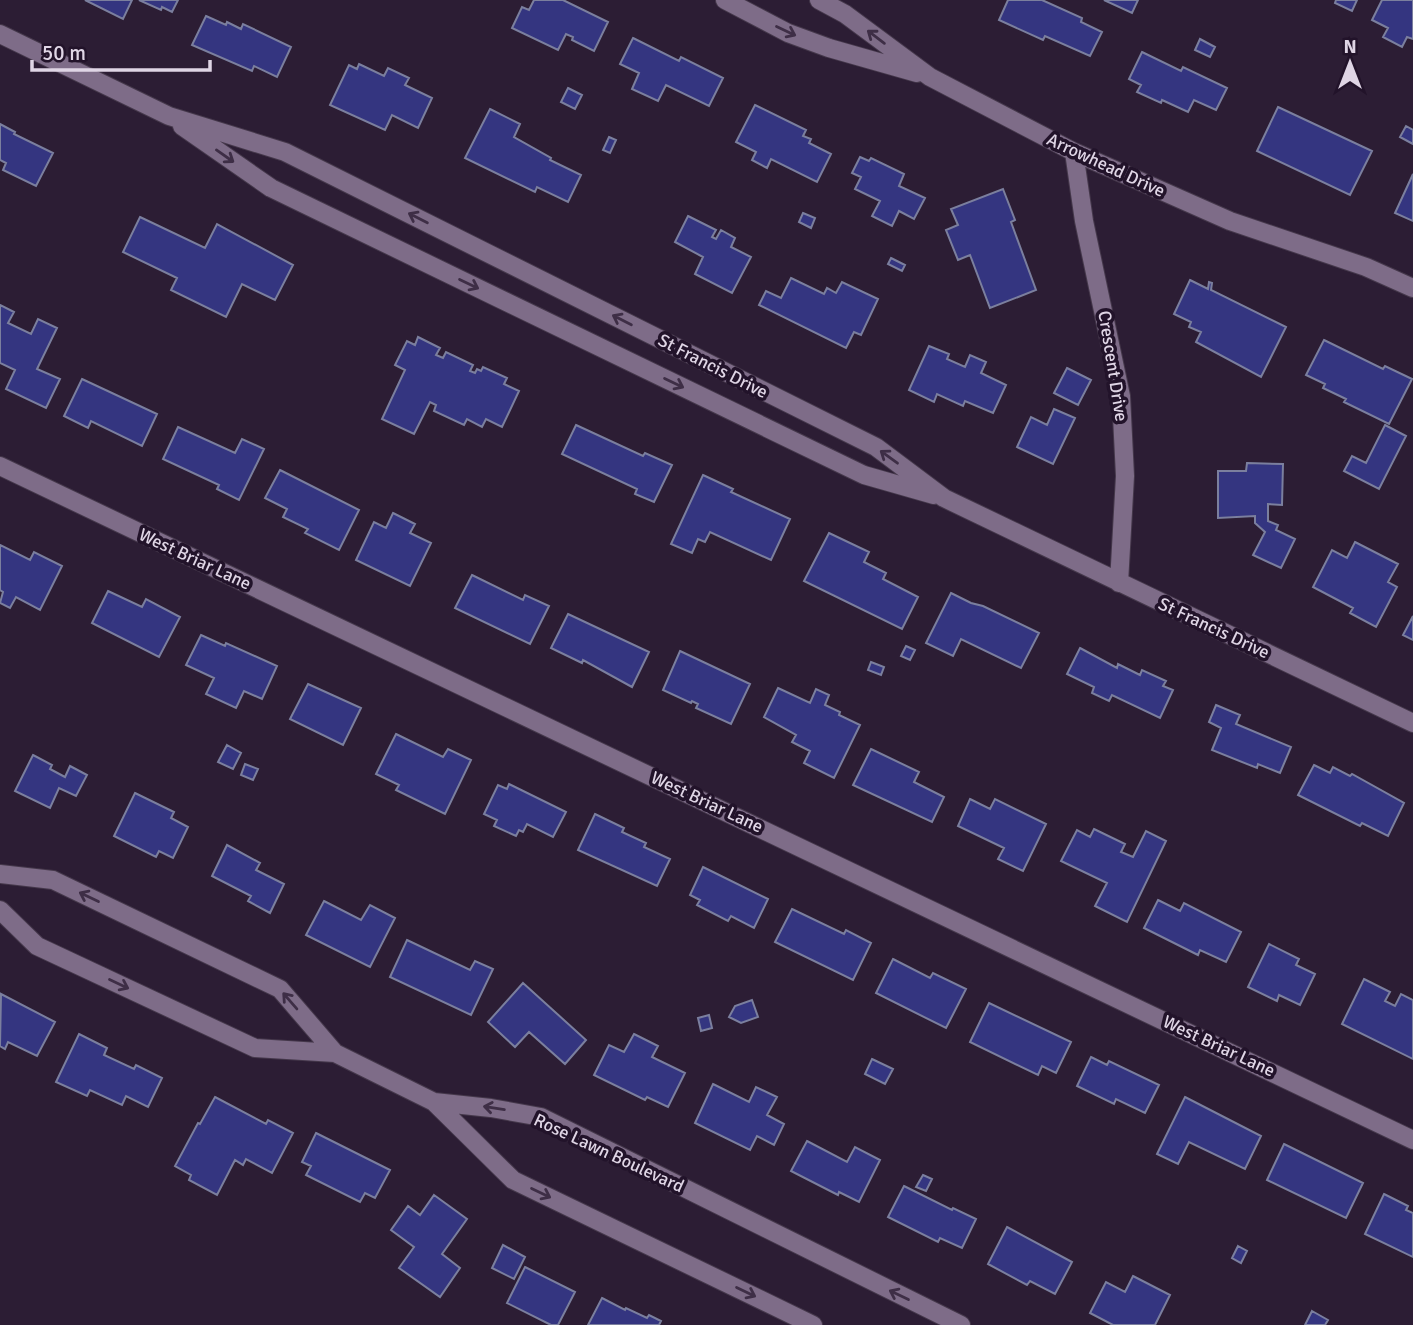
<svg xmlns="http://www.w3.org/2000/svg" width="1413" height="1325" viewBox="0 0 1413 1325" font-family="Signika,sans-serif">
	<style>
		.building { fill: #343580; stroke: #7b7f9e; stroke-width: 2 }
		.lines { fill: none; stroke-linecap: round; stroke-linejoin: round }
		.minor-casing { stroke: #45384b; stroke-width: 20 }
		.minor { stroke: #7e6c88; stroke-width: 18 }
		.oneway { stroke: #3e2e46 }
		.labels { text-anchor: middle; stroke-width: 7; stroke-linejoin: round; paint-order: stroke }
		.street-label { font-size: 18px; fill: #dfd5e5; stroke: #22132a }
	</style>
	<rect width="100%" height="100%" fill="#2c1d34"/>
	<path class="building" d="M85,0H132L123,19Z
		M139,0H178L172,12L162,7L161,10Z
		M534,0H563L608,22L594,51L572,40L573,37L566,34L558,50L512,28L522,7L529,10Z
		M1008,0H1042L1082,18L1081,22L1102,32L1090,56L1045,36L1043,40L999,20Z
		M1104,0H1138L1132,13Z
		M1336,0H1357L1352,11L1335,3Z
		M1382,0H1413V39L1407,37L1402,47L1383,37L1388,28L1372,20Z
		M206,16L226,25L227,22L241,29L243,24L291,47L277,77L254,66L252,71L192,45Z
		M633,38L679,61L681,57L723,78L709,106L666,85L658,101L632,89L639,73L620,64Z
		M1200,39L1215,47L1210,57L1195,50Z
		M1142,52L1181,71L1183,67L1227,88L1216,110L1194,100L1188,112L1162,100L1161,103L1137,92L1141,85L1129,79Z
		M359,64L384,76L388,68L409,78L405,85L432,98L418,128L392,115L385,130L330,105L349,65L357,69Z
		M568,88L582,95L575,109L561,102Z
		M755,105L806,130L803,136L811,139L809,143L831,154L817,182L771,159L767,168L752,160L756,152L736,142Z
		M1278,107L1372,151L1350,195L1257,151Z
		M490,109L520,124L514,137L551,158L550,160L581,175L568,202L537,187L535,192L465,158Z
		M0,124L15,132L14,134L53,153L36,186L3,170L6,163L0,160Z
		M1406,126L1413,130V144L1400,137Z
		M609,137L616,140L610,153L603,150Z
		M860,157L869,161L871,158L904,174L899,186L925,198L914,219L899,211L892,226L872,216L880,201L855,189L861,177L852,173Z
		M1413,174V221L1395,213Z
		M1003,189L1015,220L1011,222L1036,290L990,308L970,255L958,260L946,230L958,225L951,209Z
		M803,213L815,218L811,228L799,222Z
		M688,216L716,230L712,237L716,239L721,230L735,238L731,247L751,257L732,293L695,274L703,257L675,242Z
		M140,217L205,248L217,224L293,265L275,300L242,284L226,317L171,290L177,278L123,252Z
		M891,258L905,265L902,271L888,264Z
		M791,278L824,294L827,288L836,293L842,282L878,299L861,335L854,332L846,348L759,305L766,291L781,298Z
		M1190,280L1208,289L1209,282L1212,283L1211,290L1286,327L1261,377L1196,342L1201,332L1189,327L1191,322L1174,314Z
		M0,305L14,312L8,323L31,334L38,319L57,328L37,369L60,379L46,408L6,389L15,370L0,363Z
		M418,337L440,348L436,355L443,358L446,352L473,365L470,371L475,373L477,369L481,371L483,367L507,378L504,384L519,391L502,427L486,419L482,427L467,419L464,425L434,411L436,405L430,402L414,434L382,419L405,370L395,365L407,341L415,345Z
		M1324,340L1383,369L1385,366L1412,379L1389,424L1344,402L1346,399L1323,388L1325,384L1306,375Z
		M929,346L949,354L947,359L965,367L970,355L986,362L981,373L1006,385L993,413L965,401L963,406L937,394L934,402L909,390Z
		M1067,368L1091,380L1078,405L1054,393Z
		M82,379L157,414L142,446L91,421L88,428L64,416Z
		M1054,409L1075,418L1053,464L1017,447L1031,417L1047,425Z
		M576,425L643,456L645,453L672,465L654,502L635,494L637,489L562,454Z
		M1385,425L1406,436L1379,489L1344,471L1352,456L1366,463Z
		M178,427L235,453L242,439L264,449L239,500L217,489L219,485L163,459Z
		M1247,463L1283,464L1282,505L1268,504V521L1278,525L1276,530L1295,539L1281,568L1253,555L1265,532L1255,523V516L1218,518V471H1246Z
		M280,470L359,510L339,550L305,533L308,529L283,517L287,509L265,498Z
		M703,475L733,489L731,492L790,519L771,560L710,532L705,542L698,539L692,553L671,544Z
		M393,513L415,524L410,533L431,543L410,586L356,560L374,522L386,528Z
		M829,533L869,552L864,562L886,573L883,579L918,597L902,629L804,581Z
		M1355,542L1398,564L1388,582L1397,587L1376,627L1350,613L1353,608L1313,587L1332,550L1347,558Z
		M0,545L30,560L34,552L62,566L40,610L16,597L10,608L0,603L3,592L0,590Z
		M472,575L523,600L525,595L549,606L530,644L455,608Z
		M108,591L142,607L146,599L180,617L159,657L92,623Z
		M951,593L971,603L983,606L1039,633L1021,668L961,639L953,656L926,643Z
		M568,614L649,652L632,687L583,660L582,663L551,648Z
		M1413,616V640L1403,635Z
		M201,635L225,646L226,643L277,666L262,699L244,691L236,708L206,694L214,678L186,665Z
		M906,646L915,650L910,660L901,656Z
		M1080,648L1117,668L1118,664L1140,675L1142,670L1166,681L1163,686L1173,690L1160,718L1112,695L1109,701L1092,693L1094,687L1067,674Z
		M680,651L750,684L731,724L696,708L698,704L692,701L691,703L663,690Z
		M871,662L884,667L881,675L868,670Z
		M308,684L361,708L343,745L290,719Z
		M778,688L810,703L816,689L829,695L825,705L840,712L839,715L860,725L834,778L804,763L810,751L792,742L796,735L764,717Z
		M1216,705L1240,715L1236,724L1291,747L1280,773L1258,764L1257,768L1212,750L1221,728L1209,722Z
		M396,734L443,757L448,749L471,760L445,814L396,790L399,785L376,774Z
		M227,745L241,753L233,769L218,762Z
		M871,749L919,772L914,782L944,797L932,822L853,785Z
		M33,755L52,765L50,769L65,777L70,766L87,775L76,796L59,788L50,808L15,791Z
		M245,764L258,769L253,780L241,775Z
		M1314,765L1330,773L1333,767L1350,776L1352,774L1404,803L1388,836L1362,823L1360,826L1298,795Z
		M509,784L566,812L553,837L527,824L523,832L519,830L516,836L494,826L497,820L484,814L498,785L507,789Z
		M135,793L174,812L171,818L188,827L173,858L159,851L156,857L114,836Z
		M970,799L990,809L995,799L1046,824L1023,871L998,859L1004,848L958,826Z
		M595,814L624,828L622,832L646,843L644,847L670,859L657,886L578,850Z
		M1094,829L1125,844L1121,852L1133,857L1146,831L1166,841L1127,922L1095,906L1107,883L1061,861L1077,830L1090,837Z
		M227,845L260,863L256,870L284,884L270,913L248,901L251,896L212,876Z
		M703,867L768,899L754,928L731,916L728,921L697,905L700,900L690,895Z
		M1158,900L1180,911L1184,903L1241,932L1226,962L1200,950L1198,955L1144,928Z
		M324,901L361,920L370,905L395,918L370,967L306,935Z
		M792,909L844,934L846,930L871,943L853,980L775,942Z
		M407,940L470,970L475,961L493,969L471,1015L390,977Z
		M1269,944L1299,959L1296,965L1315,974L1300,1005L1279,995L1277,1001L1248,987Z
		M893,959L930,978L933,973L966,989L946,1028L876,993Z
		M1364,979L1390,992L1385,1001L1395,1006L1401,994L1413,1000V1059L1342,1024Z
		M523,983L586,1040L565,1064L529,1032L515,1047L488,1022Z
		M1,994L55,1022L37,1056L8,1042L5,1049L0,1046Z
		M752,1000L758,1017L741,1023L729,1017L735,1006Z
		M989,1003L1071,1042L1056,1073L1042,1066L1038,1075L970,1042Z
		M709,1015L712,1028L701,1031L698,1018Z
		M79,1034L107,1048L104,1055L134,1069L136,1065L162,1078L148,1107L126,1096L122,1105L90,1090L87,1096L56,1082Z
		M634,1034L658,1046L652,1057L685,1073L668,1107L647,1097L645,1100L594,1075L609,1045L624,1052Z
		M1091,1057L1107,1065L1109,1061L1159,1085L1145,1113L1116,1099L1114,1104L1077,1086Z
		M872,1059L893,1069L885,1084L865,1074Z
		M713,1084L749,1102L756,1087L777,1097L767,1115L784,1124L774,1145L757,1136L750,1150L695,1123Z
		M215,1097L266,1124L268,1120L293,1133L272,1173L246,1159L243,1165L235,1160L217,1195L189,1180L191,1175L175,1166L198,1123L200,1124Z
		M1185,1097L1261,1136L1245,1169L1189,1142L1178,1164L1157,1154Z
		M316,1133L390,1170L375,1198L365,1193L360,1202L306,1175L311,1166L302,1162Z
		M807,1141L847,1162L855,1147L880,1160L859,1202L839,1192L838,1195L791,1171Z
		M1284,1144L1363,1183L1346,1218L1267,1180Z
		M923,1175L932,1179L926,1191L916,1187Z
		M904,1186L952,1210L953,1208L976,1219L962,1248L940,1238L938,1242L888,1217Z
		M1384,1194L1408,1206L1406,1210L1413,1213V1257L1365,1234Z
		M434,1195L467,1219L442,1254L460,1268L440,1297L399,1268L414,1247L391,1230L408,1206L420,1215Z
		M1007,1227L1072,1262L1055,1294L1030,1281L1027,1285L988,1264Z
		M503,1245L525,1257L514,1279L492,1268Z
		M1238,1246L1247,1251L1241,1263L1232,1258Z
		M525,1267L575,1292L558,1325H551L507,1303Z
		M1133,1276L1170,1295L1155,1325H1113L1090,1313L1106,1282L1125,1292Z
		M602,1298L625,1310L626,1308L647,1318L649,1315L661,1321L659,1325H588Z
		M1312,1311L1328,1320L1325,1325H1305Z"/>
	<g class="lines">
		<defs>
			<path id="minor" d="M725,0L788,33L829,48L917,73
				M819,0L845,14L930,77L1074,152L1230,221L1366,267L1413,288
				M0,34L169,116L285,152L876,447L944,498L1413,723
				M182,126L271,188L864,475L934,495
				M1074,152L1084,221L1121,396L1125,476L1119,583
				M0,466L1413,1140
				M0,874L53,880L280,989L335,1053L434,1102L491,1108L541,1117L961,1325
				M0,910L37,946L255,1048L335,1053
				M434,1102L513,1180L813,1325"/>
		</defs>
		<use href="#minor" class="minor-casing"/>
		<use href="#minor" class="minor"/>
	</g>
	<defs><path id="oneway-shaft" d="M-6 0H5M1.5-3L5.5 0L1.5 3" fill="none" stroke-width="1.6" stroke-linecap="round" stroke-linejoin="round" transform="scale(1.75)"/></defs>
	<g class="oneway">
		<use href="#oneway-shaft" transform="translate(786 31) rotate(25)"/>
		<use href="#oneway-shaft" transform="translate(876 37) rotate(-143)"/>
		<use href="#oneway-shaft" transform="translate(225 156) rotate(35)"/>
		<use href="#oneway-shaft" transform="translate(418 218) rotate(-153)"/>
		<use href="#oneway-shaft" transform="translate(469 284) rotate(26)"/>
		<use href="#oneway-shaft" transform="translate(622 320) rotate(-153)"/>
		<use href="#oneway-shaft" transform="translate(674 383) rotate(26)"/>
		<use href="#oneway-shaft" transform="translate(889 457) rotate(-144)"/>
		<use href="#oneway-shaft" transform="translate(89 897) rotate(-154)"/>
		<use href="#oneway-shaft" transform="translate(119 984) rotate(25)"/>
		<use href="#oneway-shaft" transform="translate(290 1001) rotate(-131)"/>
		<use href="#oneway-shaft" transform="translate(494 1108) rotate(-171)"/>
		<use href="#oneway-shaft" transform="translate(541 1193) rotate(26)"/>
		<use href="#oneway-shaft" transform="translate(746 1292) rotate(26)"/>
		<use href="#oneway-shaft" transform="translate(899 1295) rotate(-154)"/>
	</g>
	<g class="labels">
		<g class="street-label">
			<text transform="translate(1106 165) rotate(25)" y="6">Arrowhead Drive</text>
			<text transform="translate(713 366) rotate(27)" y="6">St Francis Drive</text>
			<text transform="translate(1113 366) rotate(81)" y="6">Crescent Drive</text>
			<text transform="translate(195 559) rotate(25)" y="6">West Briar Lane</text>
			<text transform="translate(1214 628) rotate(25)" y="6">St Francis Drive</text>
			<text transform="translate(707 802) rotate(25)" y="6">West Briar Lane</text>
			<text transform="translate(1219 1046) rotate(25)" y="6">West Briar Lane</text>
			<text transform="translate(609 1153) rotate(25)" y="6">Rose Lawn Boulevard</text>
		</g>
	</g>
	<g transform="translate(1350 63)" stroke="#22132a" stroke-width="5" paint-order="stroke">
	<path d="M0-5L12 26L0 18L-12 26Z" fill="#dfd5e5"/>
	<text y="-10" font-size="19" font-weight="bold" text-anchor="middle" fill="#dfd5e5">N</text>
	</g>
	<path d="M32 60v10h178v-10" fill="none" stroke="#dfd5e5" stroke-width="3.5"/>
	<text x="42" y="60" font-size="21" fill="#dfd5e5" stroke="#22132a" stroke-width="5" paint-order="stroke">50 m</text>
</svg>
